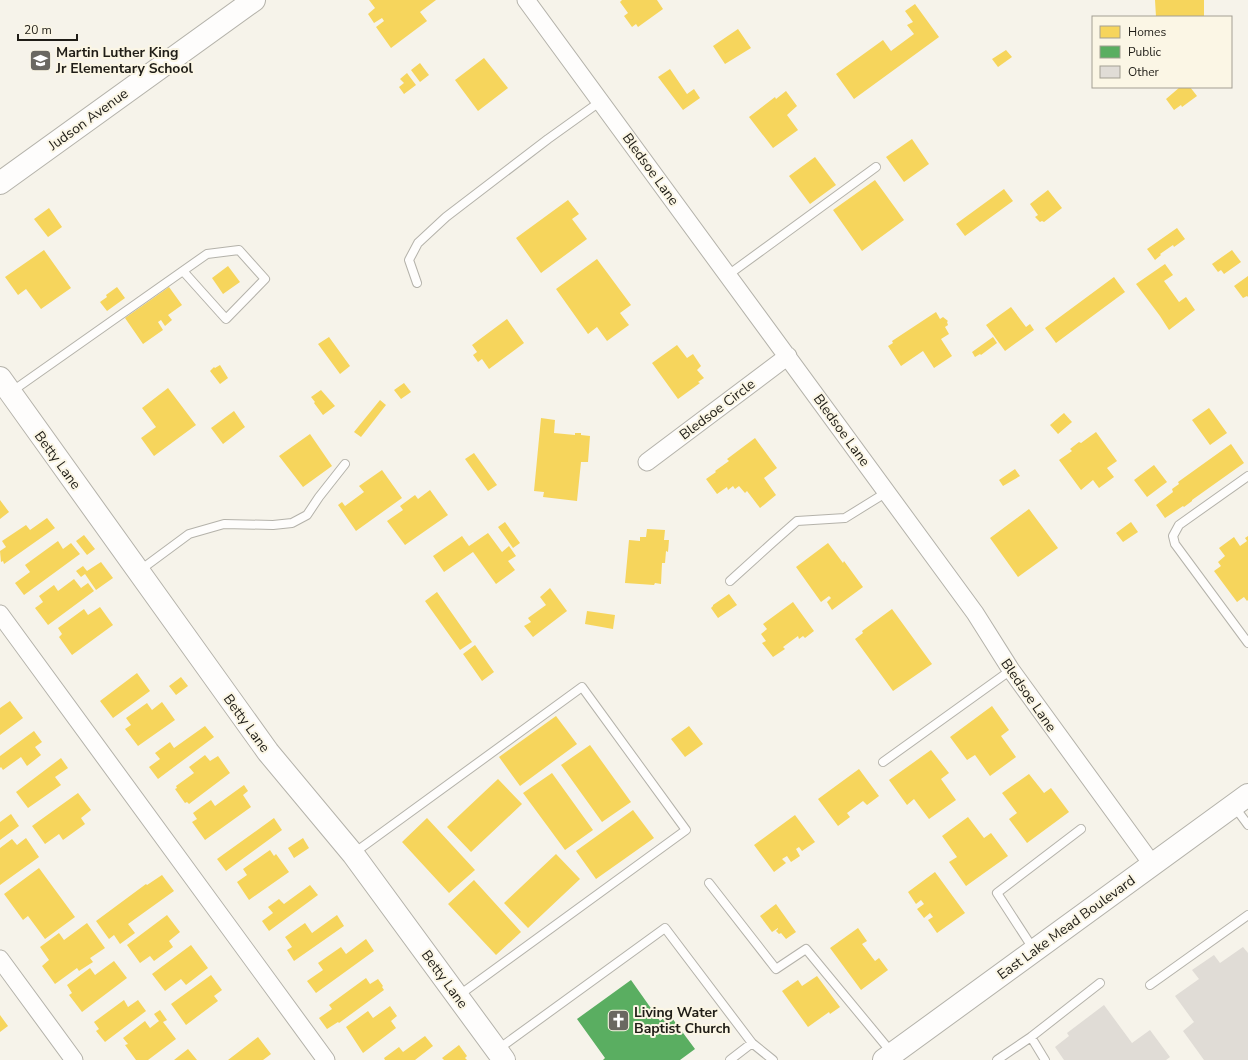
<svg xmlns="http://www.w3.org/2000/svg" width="1248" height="1060" viewBox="0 0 1248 1060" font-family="'Nunito Sans',sans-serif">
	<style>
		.homes { fill: #f6d55c }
		.public { fill: #5aae61 }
		.building { fill: #e0dcd6 }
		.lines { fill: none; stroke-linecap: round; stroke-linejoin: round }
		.lane-casing { stroke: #b4b2aa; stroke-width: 10 }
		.street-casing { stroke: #b4b2aa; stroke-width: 19 }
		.secondary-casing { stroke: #b4b2aa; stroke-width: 24 }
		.primary-casing { stroke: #b4b2aa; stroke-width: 24 }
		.lane { stroke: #fefdfc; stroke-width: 8 }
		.street { stroke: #fefdfc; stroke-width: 17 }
		.secondary { stroke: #fefdfc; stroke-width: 22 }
		.primary { stroke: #fefdfc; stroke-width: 22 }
		.labels { text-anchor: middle; stroke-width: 4; stroke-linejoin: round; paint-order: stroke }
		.poi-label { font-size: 14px; font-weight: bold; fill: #1f1d17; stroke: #fbf6e5; text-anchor: start }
		.street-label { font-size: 14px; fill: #1f1d17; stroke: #fbf6e5 }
	</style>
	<rect width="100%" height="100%" fill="#f6f3ea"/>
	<path class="homes" d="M369,0H436L420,12L427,21L391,48L376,27L384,21L382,18L374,23L368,14L375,8Z
		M622,0H657L663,9L638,27L636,24L632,27L624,16L628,13L620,2Z
		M1155,0H1204V17H1156Z
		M915,4L939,37L854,99L836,74L883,40L891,51L914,34L907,25L913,22L905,11Z
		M738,29L751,48L725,64L713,46Z
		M1006,50L1012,57L998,67L992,59Z
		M484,58L508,88L478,111L455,80Z
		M420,63L429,75L420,82L411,70Z
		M670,69L687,94L694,89L700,98L683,110L658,77Z
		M407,73L416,85L404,94L399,87L404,83L400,79Z
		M1180,87H1190L1197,96L1182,107L1181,105L1174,110L1166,99Z
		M786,91L797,106L787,115L798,130L773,148L749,117L775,97L776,99Z
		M912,139L929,164L904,182L886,157Z
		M815,157L836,185L810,204L789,176Z
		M875,180L904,220L862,251L833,210Z
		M1004,189L1013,201L965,236L956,224Z
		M1048,190L1062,208L1044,222L1042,221L1040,222L1035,217L1038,215L1030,204Z
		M568,200L579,214L572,219L587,239L541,273L516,238Z
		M49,208L62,227L48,237L34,219Z
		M1177,228L1185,239L1174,247L1173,245L1160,254L1161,255L1155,260L1147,249Z
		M44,250L71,288L41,309L26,289L18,295L5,277Z
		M1232,250L1241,262L1224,274L1221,270L1218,272L1212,264Z
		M597,259L631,305L620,313L629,325L607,341L597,327L588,334L556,289Z
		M1165,264L1173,275L1164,281L1179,302L1186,297L1195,310L1169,330L1160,316L1136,284Z
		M228,266L240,282L223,294L212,278Z
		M1248,276V297L1247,296L1243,298L1234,286Z
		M1114,277L1125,292L1056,343L1045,328Z
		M117,287L125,298L107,311L100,302L107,297L106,295Z
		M169,287L182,305L168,315L172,320L165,326L161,320L158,322L163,330L143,344L125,318Z
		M1011,307L1026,327L1030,324L1034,330L1005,351L986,325Z
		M936,312L940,319L943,317L948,321L947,322L948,325L945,327L949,334L941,339L952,356L934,368L923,351L901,366L888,346L893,343L892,341Z
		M507,319L524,343L489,369L482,359L478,362L473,355L477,352L472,345Z
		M329,337L350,366L340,374L318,344Z
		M993,337L997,343L981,355L980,354L975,357L972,352Z
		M677,345L687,358L693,354L701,366L697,370L704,378L698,382L700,383L678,399L652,363Z
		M220,365L228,378L220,384L210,371L214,367L215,368Z
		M404,383L411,392L401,399L394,390Z
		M168,388L196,425L154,456L141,438L156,427L142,408Z
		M321,390L335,406L323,415L314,403L315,402L311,397Z
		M380,400L386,405L361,437L354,432Z
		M1209,408L1227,433L1210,445L1192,420Z
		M234,411L245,427L223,444L211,428Z
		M1064,413L1072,422L1058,434L1050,425Z
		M541,418L555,420L554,433L575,435V433H581V435L590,436L588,462H581L577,501L543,497L544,492L534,491Z
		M1096,432L1117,461L1107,468L1114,477L1099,488L1093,480L1081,490L1059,460L1072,451L1070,449L1079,442L1081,443Z
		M310,434L332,466L303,487L279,456Z
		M755,438L777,468L764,478L776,495L760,508L747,491L745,493L739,486L735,489L733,486L728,490L727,487L717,494L706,479L716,472L715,471L729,461L727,459Z
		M1231,444L1244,463L1192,500V501L1184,507L1183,506L1165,518L1156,505L1173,492L1172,489L1179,484L1178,482Z
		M474,453L497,485L488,491L465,459Z
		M1154,465L1167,482L1147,497L1134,480Z
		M1015,469L1020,476L1003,486L999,480Z
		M382,470L402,498L356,531L338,505L342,502L345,506L364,492L359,486Z
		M430,490L448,515L405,545L387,521L403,510L400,506L415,495L418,499Z
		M0,500L9,512L0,519Z
		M1029,509L1058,548L1018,577L990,538Z
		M47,518L55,528L4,564L3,561L1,562L0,551L6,547L2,541L26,525L30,530Z
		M505,522L520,543L513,548L498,527Z
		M1131,522L1138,532L1123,542L1116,533Z
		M647,529L665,530L664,540H669L668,552L666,551L665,563H662L661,584L655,583L654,585L625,583L629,540L640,541V537H646Z
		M488,533L502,552L509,546L516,556L508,561L515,570L496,584L473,552L444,572L433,556L462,536L469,546Z
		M84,535L95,549L87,555L76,541Z
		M1248,536V600L1247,601L1244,597L1237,602L1214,571L1221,566L1218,562L1225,556L1219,548L1234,537L1240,546L1247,541L1245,538Z
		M58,541L63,549L71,543L80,554L24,595L15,583L30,572L25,565Z
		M828,543L843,563L844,561L863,587L832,610L827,602L831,598L829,596L821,602L796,567Z
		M101,562L113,578L96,590L85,574L81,577L76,571L83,566L87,571Z
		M74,579L81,588L88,583L94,591L48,625L35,608L43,602L39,596L54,585L58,591Z
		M550,588L567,611L533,637L524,626L531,622L528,618L546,605L540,597Z
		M437,592L472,642L460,650L425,601Z
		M729,594L737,605L718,618L711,608L713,606V605Z
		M793,602L814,631L805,638L803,636L799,639L798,636L783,647L785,649L773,657L762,643L766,641L761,634L767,629L763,624Z
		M100,607L113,625L72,655L59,637L62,634L58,628L84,609L88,615Z
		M892,609L932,664L893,691L855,639L863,633L862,631Z
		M587,611L615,615L613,629L585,624Z
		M475,645L494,672L482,681L463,654Z
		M137,673L150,691L113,718L100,701Z
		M181,677L188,686L176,695L169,686Z
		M10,701L23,718L0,735V708Z
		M162,702L175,720L138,746L125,729L131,725L126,718L147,703L152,710Z
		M992,706L1009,730L1001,736L1016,757L990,776L975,755L967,760L950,737Z
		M556,716L577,744L520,786L499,757Z
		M205,726L214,737L158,779L149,767L160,759L155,753L170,742L174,748Z
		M689,726L703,744L685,757L671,739Z
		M34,731L42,742L35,747L41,755L27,766L21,757L3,770L1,767L0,768V756Z
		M590,745L631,802L602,822L561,765Z
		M931,750L949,773L941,779L956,800L929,819L914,799L907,805L889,780Z
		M205,755L210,761L218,756L230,773L189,804L187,802L185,803L175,789L177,788L176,786L194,773L189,767Z
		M61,758L68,768L55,777L61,785L28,808L16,792Z
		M859,769L879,796L867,805L863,801L847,813L850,817L838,826L818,799Z
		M552,773L593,830L565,850L523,793Z
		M1029,774L1044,793L1051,788L1069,812L1027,843L1009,819L1017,813L1002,793Z
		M498,779L522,804L471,852L447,827Z
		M244,785L248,791L243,795L251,807L205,840L192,822L197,819L193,813L211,800L215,806Z
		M78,793L91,810L81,818L85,824L63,840L59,834L45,844L32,826Z
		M633,810L654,838L596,879L576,851Z
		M11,814L19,826L0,840V822Z
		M795,815L815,842L802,851L799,847L796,849L800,856L791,862L787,856L782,859L786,863L774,872L754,845Z
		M968,817L984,838L991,833L1008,856L966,886L949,862L957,857L942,836Z
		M274,818L282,830L226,871L217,859Z
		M427,818L475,870L449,893L402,842Z
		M26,838L39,857L0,885V848L12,839L17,845Z
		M303,838L309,848L294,858L288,848Z
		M270,850L274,856L276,854L289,872L249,900L237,882L247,875L243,869Z
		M556,854L580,879L528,928L504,903Z
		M39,868L75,917L45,939L28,916L23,920L4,894Z
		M935,872L965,913L937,933L928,920L933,917L930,913L924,918L917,909L924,904L921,900L916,904L908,892Z
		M162,875L174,891L128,924L135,933L120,944L114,935L109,939L96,921L146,884L147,885Z
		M474,880L521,932L496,955L448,904Z
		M310,885L318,895L269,931L262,921L273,913L268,907L279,899L284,904Z
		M776,904L796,932L786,939L781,933L779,934L776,931L778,929V928L772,932L760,916Z
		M167,915L180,932L169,941L173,947L154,961L150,956L140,963L127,945Z
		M337,915L344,926L294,961L287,950L292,947L285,937L305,923L312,933Z
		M87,923L105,948L90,958L93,962L79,971L77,968L55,984L42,966L49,960L40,947L59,933L64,940Z
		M858,928L867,941L862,944L875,961L879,958L888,970L861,990L830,948Z
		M366,939L374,951L316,993L307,981L323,970L318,963L341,947L346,954Z
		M191,945L208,968L186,985L181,979L165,991L152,974Z
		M114,961L127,978L82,1012L69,995L72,993L67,985L90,968L95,975Z
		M211,975L222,990L214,996L218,1001L186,1025L171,1004Z
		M817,976L840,1007L830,1014L829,1012L808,1027L782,991L798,980L802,986Z
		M366,978L370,984L378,979L383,986L382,987L384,990L339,1023L338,1022L327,1029L319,1018L332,1009L329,1005Z
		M124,1000L128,1007L138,1000L146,1011L105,1042L96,1031L99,1029L94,1022Z
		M390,1006L397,1016L391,1021L396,1028L363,1053L346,1027L368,1011L373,1018Z
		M160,1010L167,1020L163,1022L176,1039L148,1060H136L125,1045L128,1044L123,1038L145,1021L150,1028L159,1021L154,1014Z
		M0,1015L8,1026L0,1032Z
		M425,1036L433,1046L415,1060H385L384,1058L399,1047L403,1052Z
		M258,1037L271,1054L263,1060H228Z
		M459,1045L467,1056L465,1058L467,1060H444L442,1058Z
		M188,1049L197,1060H174Z"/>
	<path class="public" d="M631,980L660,1021L669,1014L695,1049L680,1060H603L605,1058L577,1019Z"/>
	<path class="building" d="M1243,947L1248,953V1060H1204L1183,1031L1194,1022L1175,996L1199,979L1192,970L1214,955L1220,963Z
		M1104,1005L1132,1043L1150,1030L1170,1057L1166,1060H1064L1055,1047L1069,1036L1067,1033Z"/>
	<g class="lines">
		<defs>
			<path id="lane" d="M728,275L876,167
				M417,283L409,260L418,243L446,217L548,139L601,101
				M11,392L207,254L239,250L265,279L226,319L183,271
				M1248,476L1179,525L1173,536L1175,544L1248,643
				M139,571L189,534L224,524L273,525L292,523L307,515L319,497L345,464
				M730,581L772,543L797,521L845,518L887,492
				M883,762L1011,670
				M1234,806L1248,825
				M354,853L582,687L686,830L458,996
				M709,883L776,969L806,949L892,1053
				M1034,950L997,893L1081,829
				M1150,985L1248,915
				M1031,1037L1045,1060
				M497,1050L665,928L752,1043L773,1060
				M730,1060L752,1043
				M997,1060L1031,1037L1100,983"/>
			<path id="street" d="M526,0L975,613L1011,670L1152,864
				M647,462L788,356
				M0,614L326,1060
				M0,959L74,1060"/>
			<path id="secondary" d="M0,183L254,0
				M0,378L268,752L353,854L504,1060"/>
			<path id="primary" d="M884,1060L1248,795"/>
		</defs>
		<use href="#lane" class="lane-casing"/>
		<use href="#street" class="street-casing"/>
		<use href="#secondary" class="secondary-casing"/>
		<use href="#primary" class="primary-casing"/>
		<use href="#lane" class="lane"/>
		<use href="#street" class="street"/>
		<use href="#secondary" class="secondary"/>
		<use href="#primary" class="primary"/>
	</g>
	<defs>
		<symbol id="school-square" viewBox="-11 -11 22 22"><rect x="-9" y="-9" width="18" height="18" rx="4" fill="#6a6861" stroke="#fbf6e5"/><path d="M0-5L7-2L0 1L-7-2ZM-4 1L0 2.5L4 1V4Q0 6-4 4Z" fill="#fff"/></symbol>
		<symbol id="church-square" viewBox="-11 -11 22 22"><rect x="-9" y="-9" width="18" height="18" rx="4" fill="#6a6861" stroke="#fbf6e5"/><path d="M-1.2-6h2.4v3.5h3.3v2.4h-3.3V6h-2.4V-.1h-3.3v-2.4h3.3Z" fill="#fff"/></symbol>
	</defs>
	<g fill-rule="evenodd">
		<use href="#school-square" x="28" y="48" width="25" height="25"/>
		<use href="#church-square" x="606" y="1008" width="25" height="25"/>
	</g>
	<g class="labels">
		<g class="poi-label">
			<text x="56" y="57">Martin Luther King<tspan x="56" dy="16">Jr Elementary School</tspan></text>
			<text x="634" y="1017">Living Water<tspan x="634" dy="16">Baptist Church</tspan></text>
		</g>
		<g class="street-label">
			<text transform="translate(88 119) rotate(-36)" y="5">Judson Avenue</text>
			<text transform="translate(651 169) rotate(54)" y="5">Bledsoe Lane</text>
			<text transform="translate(717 409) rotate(-37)" y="5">Bledsoe Circle</text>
			<text transform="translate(842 430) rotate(54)" y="5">Bledsoe Lane</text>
			<text transform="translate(58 460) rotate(54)" y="5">Betty Lane</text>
			<text transform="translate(1029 695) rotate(55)" y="5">Bledsoe Lane</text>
			<text transform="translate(247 723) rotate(54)" y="5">Betty Lane</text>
			<text transform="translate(1066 927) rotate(-36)" y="5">East Lake Mead Boulevard</text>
			<text transform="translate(445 979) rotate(54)" y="5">Betty Lane</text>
		</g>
	</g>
	<rect x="1092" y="16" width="140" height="72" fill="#fbf6e5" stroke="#a39f93"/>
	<rect x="1100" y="26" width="20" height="12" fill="#f6d55c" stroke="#a39f93"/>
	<text x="1128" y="36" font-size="12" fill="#1f1d17">Homes</text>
	<rect x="1100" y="46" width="20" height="12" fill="#5aae61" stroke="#a39f93"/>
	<text x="1128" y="56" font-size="12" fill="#1f1d17">Public</text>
	<rect x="1100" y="66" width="20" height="12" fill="#e0dcd6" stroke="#a39f93"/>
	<text x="1128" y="76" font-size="12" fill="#1f1d17">Other</text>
	<path d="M18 34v6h59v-6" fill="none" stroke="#1f1d17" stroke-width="2"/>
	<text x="24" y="34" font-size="12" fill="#1f1d17" stroke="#fbf6e5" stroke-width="3" paint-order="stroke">20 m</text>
</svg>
